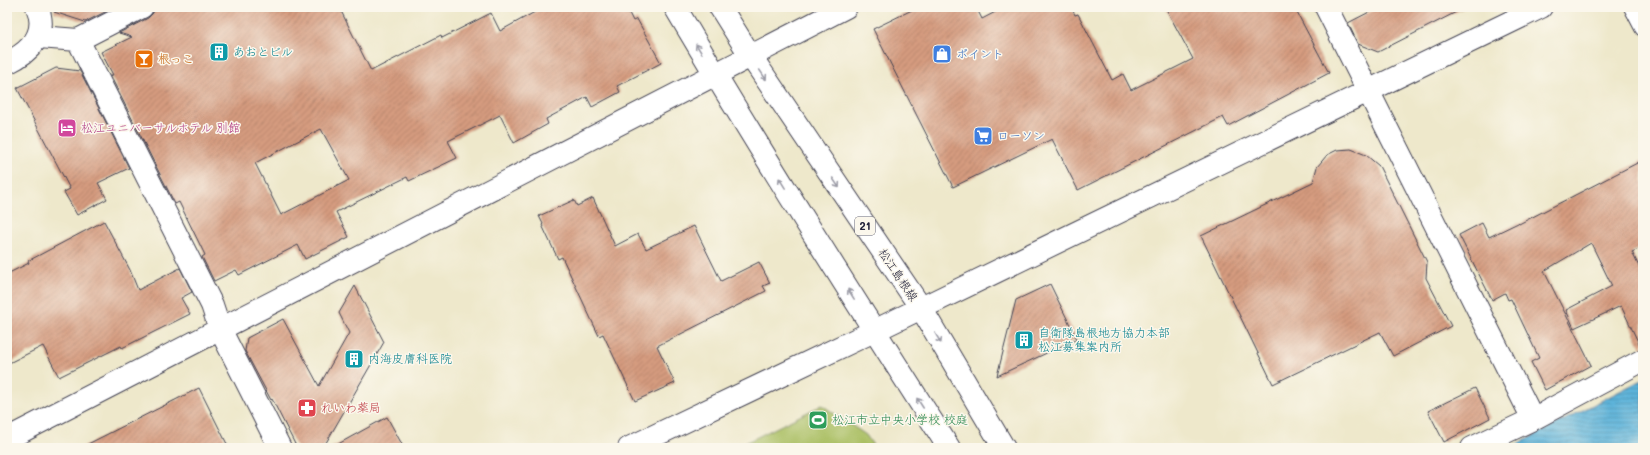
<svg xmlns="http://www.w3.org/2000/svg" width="1650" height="455" viewBox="0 0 1650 455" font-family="Mali,'Klee One',sans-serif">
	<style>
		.pitch { fill: #abc065; stroke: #667150 }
		.water { fill: url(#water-rules); stroke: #406b8a }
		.building { fill: url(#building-hatch); fill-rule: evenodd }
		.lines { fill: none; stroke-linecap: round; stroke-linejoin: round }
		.service-casing { stroke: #414051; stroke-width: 18 }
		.minor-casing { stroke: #414051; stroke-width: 24 }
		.tertiary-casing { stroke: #414051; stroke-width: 24 }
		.primary-casing { stroke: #414051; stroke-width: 24 }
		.service { stroke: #fff; stroke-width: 16 }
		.minor { stroke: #fff; stroke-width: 22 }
		.tertiary { stroke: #fff; stroke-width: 22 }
		.primary { stroke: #fff; stroke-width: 22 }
		.oneway { stroke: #9c9ca7 }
		.labels { text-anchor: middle; stroke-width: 3; stroke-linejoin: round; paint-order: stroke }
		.shield { fill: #fbf7ec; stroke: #636270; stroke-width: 1 }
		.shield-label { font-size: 11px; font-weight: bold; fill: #22223b }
		.culture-label { font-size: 12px; fill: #0d838f; stroke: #fbf7ec; text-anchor: start }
		.shop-label { font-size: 12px; fill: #366cbe; stroke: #fbf7ec; text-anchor: start }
		.food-label { font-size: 12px; fill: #c56008; stroke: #fbf7ec; text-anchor: start }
		.hotel-label { font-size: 12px; fill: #b23c85; stroke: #fbf7ec; text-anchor: start }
		.street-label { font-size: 12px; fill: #22223b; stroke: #fbf7ec }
		.health-label { font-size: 12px; fill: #be3a42; stroke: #fbf7ec; text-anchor: start }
		.leisure-label { font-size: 12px; fill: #27864d; stroke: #fbf7ec; text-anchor: start }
	</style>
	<defs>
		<pattern id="water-rules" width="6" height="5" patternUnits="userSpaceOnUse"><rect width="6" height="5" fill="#5db4da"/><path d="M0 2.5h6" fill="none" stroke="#4c92b2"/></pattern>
		<pattern id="building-hatch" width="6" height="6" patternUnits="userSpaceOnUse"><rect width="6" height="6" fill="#d59b7f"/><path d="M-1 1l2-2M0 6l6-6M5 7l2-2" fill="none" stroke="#ac7e69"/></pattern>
	</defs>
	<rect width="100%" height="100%" fill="#fbf7ec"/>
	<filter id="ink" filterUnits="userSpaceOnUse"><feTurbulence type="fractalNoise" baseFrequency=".025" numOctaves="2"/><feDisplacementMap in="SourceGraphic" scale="8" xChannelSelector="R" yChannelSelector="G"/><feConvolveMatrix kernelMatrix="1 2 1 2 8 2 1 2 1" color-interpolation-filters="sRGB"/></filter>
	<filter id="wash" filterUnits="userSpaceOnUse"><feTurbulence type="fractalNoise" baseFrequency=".012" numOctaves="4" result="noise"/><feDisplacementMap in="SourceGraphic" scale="16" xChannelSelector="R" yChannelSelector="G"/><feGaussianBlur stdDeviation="0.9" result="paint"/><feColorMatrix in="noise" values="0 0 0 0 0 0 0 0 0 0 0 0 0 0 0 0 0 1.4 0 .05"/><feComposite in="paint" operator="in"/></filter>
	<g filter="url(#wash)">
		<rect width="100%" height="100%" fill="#eee8cb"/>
		<path class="pitch" d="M822,405L866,435L875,448H735Z"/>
		<path class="water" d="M1643,379V448H1510Z"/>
		<g id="blocks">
			<path class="building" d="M55,7H115L85,22L54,12Z
				M154,7H339L371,71L441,35L442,38L491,13L500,31L544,7H626L633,21L637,19L661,63L617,86L620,92L592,107L587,97L546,119L548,124L514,143L500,115L448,141L457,158L409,181L407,177L336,212L349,237L305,259L298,245L239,275L236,270L214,281L202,257L205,255L179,202L175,204L110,75H113L101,52L132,37L119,33L148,18L153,13ZM321,129L349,180L281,215L255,163Z
				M918,7H976L982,19L1005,7H1071L1075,15L1078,14L1112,80L1123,74L1131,90L1193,59L1165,7H1294L1329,73L1228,126L1223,117L1078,190L1052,139L953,187L873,29Z
				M1379,7H1466L1378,52L1358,44L1348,23Z
				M56,68L80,71L129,168L98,183L107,199L77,215L64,192L70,189L17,88Z
				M1351,149L1366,155L1379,166L1427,262L1426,278L1451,326L1393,356L1380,332L1273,384L1201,236L1313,182L1317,167L1327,155L1337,150Z
				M1643,160V247L1632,252L1643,275V348H1641L1621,306L1574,328L1566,310L1612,286L1591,243L1544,271L1591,365L1545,390L1531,362L1539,358L1511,299L1508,300L1505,293L1492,300L1459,235L1482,223L1489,237L1518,223L1519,224Z
				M593,198L615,246L638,234L646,249L694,226L721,281L759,262L770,283L763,286L766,291L657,346L675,383L635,401L603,334L599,336L562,257L558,259L542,225L543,224L539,216L574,200L577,206Z
				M104,221L130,270L138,290L180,268L192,292L181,298L190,314L122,348L121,346L59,377L43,346L7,364V274L29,263L28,261Z
				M1050,284L1077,339L997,376L1016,300Z
				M355,286L384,342L323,448H297L272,399L271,400L245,351L247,338L283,319L319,386L349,333L339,313Z
				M199,388L229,448H80Z
				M1475,388L1490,418L1444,442L1428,411Z
				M387,417L404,448H331Z"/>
		</g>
	</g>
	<g filter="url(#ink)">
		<use href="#blocks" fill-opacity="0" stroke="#414051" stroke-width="1"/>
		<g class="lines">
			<defs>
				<path id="service" d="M1632,7L1643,28"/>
				<path id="minor" d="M1326,7L1533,419
					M39,37L78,40L212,305L220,329L280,448
					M78,40L142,7
					M7,439L846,7
					M1472,448L1533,419L1643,360"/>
				<path id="tertiary" d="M7,63C30,52 49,34 37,7
					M629,448L874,331L1541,7"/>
				<path id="primary" d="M675,7C763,156 856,302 949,448
					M720,7L750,55L921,308L1004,448"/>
			</defs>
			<use href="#service" class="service-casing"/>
			<use href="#minor" class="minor-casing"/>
			<use href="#tertiary" class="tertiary-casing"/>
			<use href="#primary" class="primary-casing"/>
			<use href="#service" class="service"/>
			<use href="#minor" class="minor"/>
			<use href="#tertiary" class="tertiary"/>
			<use href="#primary" class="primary"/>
		</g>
		<defs><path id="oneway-shaft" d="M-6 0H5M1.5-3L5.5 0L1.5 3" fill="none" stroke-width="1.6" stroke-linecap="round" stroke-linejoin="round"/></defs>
		<g class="oneway">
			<use href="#oneway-shaft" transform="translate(699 49) rotate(-121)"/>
			<use href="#oneway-shaft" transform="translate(763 75) rotate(56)"/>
			<use href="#oneway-shaft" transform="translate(782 183) rotate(-122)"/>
			<use href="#oneway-shaft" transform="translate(836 183) rotate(56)"/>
			<use href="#oneway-shaft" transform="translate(851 294) rotate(-122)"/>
			<use href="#oneway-shaft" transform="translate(938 338) rotate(59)"/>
			<use href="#oneway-shaft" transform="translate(920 403) rotate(-123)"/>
		</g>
	</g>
	<defs>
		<symbol id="building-square" viewBox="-11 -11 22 22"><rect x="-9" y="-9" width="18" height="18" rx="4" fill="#0f9aa8" stroke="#fbf7ec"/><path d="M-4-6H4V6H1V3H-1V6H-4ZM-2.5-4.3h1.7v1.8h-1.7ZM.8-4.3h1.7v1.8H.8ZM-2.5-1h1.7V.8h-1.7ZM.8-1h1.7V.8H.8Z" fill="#fff"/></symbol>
		<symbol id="shop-square" viewBox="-11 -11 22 22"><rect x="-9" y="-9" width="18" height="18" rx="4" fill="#3f7fe0" stroke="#fbf7ec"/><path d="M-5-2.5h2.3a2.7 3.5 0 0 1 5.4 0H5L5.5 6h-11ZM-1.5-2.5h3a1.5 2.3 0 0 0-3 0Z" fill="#fff"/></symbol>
		<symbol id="bar-square" viewBox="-11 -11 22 22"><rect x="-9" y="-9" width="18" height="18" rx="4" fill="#e8710a" stroke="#fbf7ec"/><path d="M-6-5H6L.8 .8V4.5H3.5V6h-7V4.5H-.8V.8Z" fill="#fff"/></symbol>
		<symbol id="hotel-square" viewBox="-11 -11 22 22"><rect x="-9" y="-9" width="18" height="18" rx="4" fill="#d1479c" stroke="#fbf7ec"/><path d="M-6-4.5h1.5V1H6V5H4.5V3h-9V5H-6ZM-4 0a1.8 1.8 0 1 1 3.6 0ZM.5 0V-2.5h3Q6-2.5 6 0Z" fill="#fff"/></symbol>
		<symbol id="supermarket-square" viewBox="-11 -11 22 22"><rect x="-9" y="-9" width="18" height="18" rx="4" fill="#3f7fe0" stroke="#fbf7ec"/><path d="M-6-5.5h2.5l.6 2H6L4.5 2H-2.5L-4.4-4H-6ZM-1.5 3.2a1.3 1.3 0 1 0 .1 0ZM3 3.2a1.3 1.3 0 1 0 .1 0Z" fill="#fff"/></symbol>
		<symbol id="pharmacy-square" viewBox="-11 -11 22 22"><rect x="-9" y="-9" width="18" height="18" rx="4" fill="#e0444e" stroke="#fbf7ec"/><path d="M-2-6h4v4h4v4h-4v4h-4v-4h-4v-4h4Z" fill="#fff"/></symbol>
		<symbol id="stadium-square" viewBox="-11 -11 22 22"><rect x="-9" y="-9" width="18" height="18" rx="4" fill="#2e9e5b" stroke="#fbf7ec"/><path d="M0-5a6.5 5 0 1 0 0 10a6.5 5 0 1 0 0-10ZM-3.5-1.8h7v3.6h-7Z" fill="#fff"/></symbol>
	</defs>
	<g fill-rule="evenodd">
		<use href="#building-square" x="208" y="41" width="22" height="22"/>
		<use href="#shop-square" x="931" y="43" width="22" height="22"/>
		<use href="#bar-square" x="133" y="48" width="22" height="22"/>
		<use href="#hotel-square" x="56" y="117" width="22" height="22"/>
		<use href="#supermarket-square" x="972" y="125" width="22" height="22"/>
		<use href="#building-square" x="1013" y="329" width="22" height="22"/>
		<use href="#building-square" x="343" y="348" width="22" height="22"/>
		<use href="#pharmacy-square" x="296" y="397" width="22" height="22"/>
		<use href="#stadium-square" x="807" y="409" width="22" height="22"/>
	</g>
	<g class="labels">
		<rect class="shield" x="855" y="217" width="20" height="18" rx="3"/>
		<g class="shield-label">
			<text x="865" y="230">21</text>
		</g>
		<g class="culture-label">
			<text x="233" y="56">あおとビル</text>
			<text x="1038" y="337">自衛隊島根地方協力本部<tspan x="1038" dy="14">松江募集案内所</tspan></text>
			<text x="368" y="363">内海皮膚科医院</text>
		</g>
		<g class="shop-label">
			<text x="956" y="58">ポイント</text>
			<text x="997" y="140">ローソン</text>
		</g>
		<g class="food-label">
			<text x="158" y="63">根っこ</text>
		</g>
		<g class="hotel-label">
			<text x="81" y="132">松江ユニバーサルホテル 別館</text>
		</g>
		<g class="street-label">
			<text transform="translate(898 275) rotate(56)" y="4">松江島根線</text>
		</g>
		<g class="health-label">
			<text x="321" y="412">れいわ薬局</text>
		</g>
		<g class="leisure-label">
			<text x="832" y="424">松江市立中央小学校 校庭</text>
		</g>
	</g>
	<rect width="1650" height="455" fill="none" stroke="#fbf7ec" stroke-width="24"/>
</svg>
